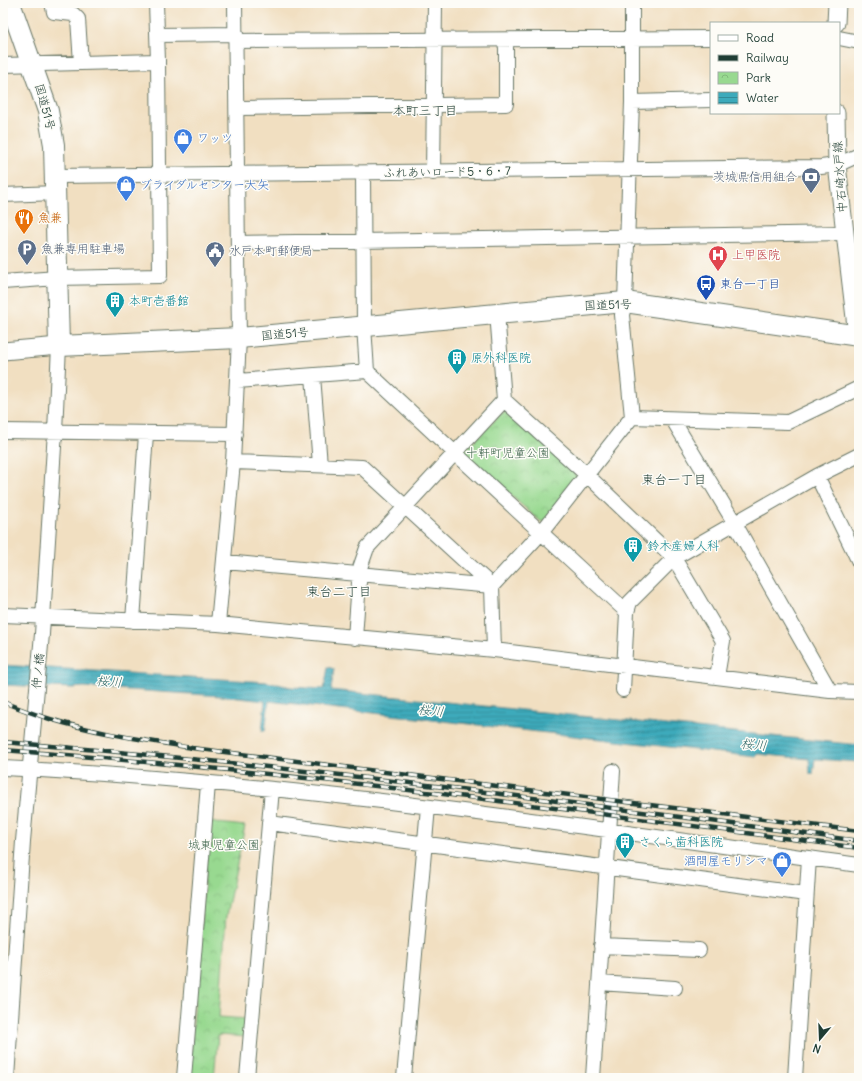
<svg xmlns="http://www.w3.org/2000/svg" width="862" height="1081" viewBox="0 0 862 1081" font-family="Delius,'Klee One',sans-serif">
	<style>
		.park { fill: url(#park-crowns); stroke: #5c8b62 }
		.water { fill: url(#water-rules); stroke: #2e7478 }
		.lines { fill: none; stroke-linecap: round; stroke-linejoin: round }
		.minor-casing { stroke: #687665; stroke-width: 16 }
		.major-casing { stroke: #687665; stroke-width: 19 }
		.highway-casing { stroke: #687665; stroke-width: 22 }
		.minor { stroke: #fff; stroke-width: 14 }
		.major { stroke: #fff; stroke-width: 17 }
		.highway { stroke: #fff; stroke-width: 20 }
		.rail-casing { stroke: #1f3d34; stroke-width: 4.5 }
		.rail { stroke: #fdfcf7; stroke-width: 3; stroke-dasharray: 9; stroke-linecap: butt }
		.labels { text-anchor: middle; stroke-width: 3; stroke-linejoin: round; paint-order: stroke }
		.street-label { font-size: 12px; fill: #1f3d34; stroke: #fdfcf7 }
		.shop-label { font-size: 12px; fill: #366cbe; stroke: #fdfcf7; text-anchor: start }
		.service-label { font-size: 12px; fill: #4e5e75; stroke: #fdfcf7; text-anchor: start }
		.food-label { font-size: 12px; fill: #c56008; stroke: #fdfcf7; text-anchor: start }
		.health-label { font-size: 12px; fill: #be3a42; stroke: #fdfcf7; text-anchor: start }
		.transit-label { font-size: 12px; fill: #164399; stroke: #fdfcf7; text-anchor: start }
		.culture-label { font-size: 12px; fill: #0d838f; stroke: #fdfcf7; text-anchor: start }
		.park-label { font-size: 12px; fill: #3d644b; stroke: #fdfcf7 }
		.neighbourhood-label { font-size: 13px; fill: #1f3d34; stroke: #fdfcf7 }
		.water-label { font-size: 13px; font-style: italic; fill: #296363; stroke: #fdfcf7 }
	</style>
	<defs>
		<pattern id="park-crowns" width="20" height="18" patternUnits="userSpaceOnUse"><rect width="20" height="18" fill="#98d990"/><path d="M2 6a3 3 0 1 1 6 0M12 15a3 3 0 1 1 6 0" fill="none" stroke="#83bb7d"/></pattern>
		<pattern id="water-rules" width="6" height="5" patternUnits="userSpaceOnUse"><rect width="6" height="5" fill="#3caabb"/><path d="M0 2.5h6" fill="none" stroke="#328c99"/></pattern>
	</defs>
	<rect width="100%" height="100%" fill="#fdfcf7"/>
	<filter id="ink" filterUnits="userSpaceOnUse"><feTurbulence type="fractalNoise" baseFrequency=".025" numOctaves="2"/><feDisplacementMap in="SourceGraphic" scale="8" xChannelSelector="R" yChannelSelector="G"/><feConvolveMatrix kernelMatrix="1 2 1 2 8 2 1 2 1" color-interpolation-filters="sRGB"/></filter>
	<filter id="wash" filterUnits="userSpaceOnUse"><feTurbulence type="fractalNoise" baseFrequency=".012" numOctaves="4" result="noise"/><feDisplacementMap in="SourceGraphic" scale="16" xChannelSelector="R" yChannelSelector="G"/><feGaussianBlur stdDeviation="0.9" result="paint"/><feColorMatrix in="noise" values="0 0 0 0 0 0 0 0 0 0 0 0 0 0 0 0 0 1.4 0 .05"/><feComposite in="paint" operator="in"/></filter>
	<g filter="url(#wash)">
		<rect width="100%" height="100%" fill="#f1dfc1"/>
		<path class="park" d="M507,411L577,476V479L545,522L540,521L462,453L502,413Z
			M209,822L245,826L226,916L219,1017L249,1019L247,1037L218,1035L214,1078H189Z"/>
		<path class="water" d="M3,665L268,682L291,687L324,689L328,667L334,669L331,690L859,745V762L815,759L813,774H810L809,759L757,754L756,757L269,701L265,731H262L265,701L221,696L84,687L72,688L3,685Z"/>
	</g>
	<g filter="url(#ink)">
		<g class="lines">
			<defs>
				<path id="minor" d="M52,3L54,12L73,14L78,19L81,63
					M157,35L236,34
					M839,38L859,42
					M236,41L711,38
					M3,65L158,61
					M632,102L711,100
					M238,108L506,104V40
					M433,173L435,3
					M363,174L364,326L367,371L455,453L627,612L623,690
					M56,176L821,167L837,165L859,155
					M3,195L56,193
					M238,243L844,233
					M3,282L57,278L160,276L158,61L156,3
					M497,313L504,400L587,475L674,558L723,641L717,677
					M313,376L320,465
					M237,381L367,371
					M632,417L788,422L859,388
					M673,420L734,522L830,691
					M3,431L235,434
					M233,462L362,467L492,586L494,650
					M817,476L859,562
					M225,562L492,586L541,533L632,417L622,315L625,302L632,102V3
					M627,612L630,602L674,558L817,476L859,455
					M3,615L218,624L494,650L830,691L859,692
					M133,621L146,434
					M218,624L233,462L239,338L235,3
					M355,638L360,568L367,548L504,400
					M3,768C290,782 575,826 859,865
					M269,823L806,894
					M601,946L699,950
					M599,983L675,988
					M7,1078L23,841L42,634L55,431L59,346
					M184,1078L208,784
					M247,1078L272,789
					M404,1078L428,807
					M593,1078L613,771
					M795,1078L809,858"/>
				<path id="major" d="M836,23L837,3
					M836,113L837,165L857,335
					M3,351L59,346"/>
				<path id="highway" d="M10,3L48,111L54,145L59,346L239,338L625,302L859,336"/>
			</defs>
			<use href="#minor" class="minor-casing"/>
			<use href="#major" class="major-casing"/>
			<use href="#highway" class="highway-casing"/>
			<use href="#minor" class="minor"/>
			<use href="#major" class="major"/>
			<use href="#highway" class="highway"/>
			<defs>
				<path id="rail" d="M3,702C18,708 34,714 50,719C96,733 144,740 192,748L859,831
					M3,742C289,765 574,802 859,841
					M3,750C289,771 574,810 859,848"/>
			</defs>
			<use href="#rail" class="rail-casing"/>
			<use href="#rail" class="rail"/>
		</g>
	</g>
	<defs>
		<symbol id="shop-pin" viewBox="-11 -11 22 30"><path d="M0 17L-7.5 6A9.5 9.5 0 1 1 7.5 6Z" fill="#3f7fe0" stroke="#fdfcf7"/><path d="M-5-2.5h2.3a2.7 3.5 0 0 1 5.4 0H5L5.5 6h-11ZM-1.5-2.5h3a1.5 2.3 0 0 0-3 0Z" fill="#fff"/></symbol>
		<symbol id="bank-pin" viewBox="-11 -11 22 30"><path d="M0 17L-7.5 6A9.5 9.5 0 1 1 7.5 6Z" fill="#5c6f8a" stroke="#fdfcf7"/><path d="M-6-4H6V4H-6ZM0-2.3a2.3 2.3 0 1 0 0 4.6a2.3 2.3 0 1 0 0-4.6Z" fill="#fff"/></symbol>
		<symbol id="restaurant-pin" viewBox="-11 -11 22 30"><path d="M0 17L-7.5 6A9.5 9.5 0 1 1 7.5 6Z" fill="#e8710a" stroke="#fdfcf7"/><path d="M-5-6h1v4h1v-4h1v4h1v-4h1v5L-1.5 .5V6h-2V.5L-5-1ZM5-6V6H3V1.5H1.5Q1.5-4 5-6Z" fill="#fff"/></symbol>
		<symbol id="parking-pin" viewBox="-11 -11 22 30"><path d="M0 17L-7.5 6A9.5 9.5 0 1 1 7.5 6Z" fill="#5c6f8a" stroke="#fdfcf7"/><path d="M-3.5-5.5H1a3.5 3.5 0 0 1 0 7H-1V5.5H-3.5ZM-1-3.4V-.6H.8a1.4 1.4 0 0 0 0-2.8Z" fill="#fff"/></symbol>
		<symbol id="civic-pin" viewBox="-11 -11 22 30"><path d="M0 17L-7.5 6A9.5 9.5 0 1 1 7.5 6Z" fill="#5c6f8a" stroke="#fdfcf7"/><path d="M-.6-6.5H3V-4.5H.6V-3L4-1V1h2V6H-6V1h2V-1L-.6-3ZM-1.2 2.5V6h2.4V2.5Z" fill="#fff"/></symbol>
		<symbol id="hospital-pin" viewBox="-11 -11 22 30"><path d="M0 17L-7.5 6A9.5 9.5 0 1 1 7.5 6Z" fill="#e0444e" stroke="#fdfcf7"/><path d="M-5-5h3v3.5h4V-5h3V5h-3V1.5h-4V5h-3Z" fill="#fff"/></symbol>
		<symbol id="bus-pin" viewBox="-11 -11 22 30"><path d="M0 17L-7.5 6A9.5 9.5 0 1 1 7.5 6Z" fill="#1a4fb4" stroke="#fdfcf7"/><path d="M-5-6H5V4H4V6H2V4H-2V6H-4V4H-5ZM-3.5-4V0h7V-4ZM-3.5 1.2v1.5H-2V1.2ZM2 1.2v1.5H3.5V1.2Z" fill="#fff"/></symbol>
		<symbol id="building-pin" viewBox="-11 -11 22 30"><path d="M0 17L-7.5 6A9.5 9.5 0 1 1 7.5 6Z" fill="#0f9aa8" stroke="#fdfcf7"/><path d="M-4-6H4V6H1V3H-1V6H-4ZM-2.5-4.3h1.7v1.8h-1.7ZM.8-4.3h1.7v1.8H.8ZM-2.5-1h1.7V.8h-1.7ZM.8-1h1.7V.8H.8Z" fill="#fff"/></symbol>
	</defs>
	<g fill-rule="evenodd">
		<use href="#shop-pin" x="172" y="127" width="22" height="30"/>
		<use href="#bank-pin" x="800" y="166" width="22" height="30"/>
		<use href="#shop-pin" x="115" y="174" width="22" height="30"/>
		<use href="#restaurant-pin" x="13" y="207" width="22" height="30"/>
		<use href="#parking-pin" x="16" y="238" width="22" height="30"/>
		<use href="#civic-pin" x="204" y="240" width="22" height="30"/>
		<use href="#hospital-pin" x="707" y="244" width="22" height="30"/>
		<use href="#bus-pin" x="695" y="273" width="22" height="30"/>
		<use href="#building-pin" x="104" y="290" width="22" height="30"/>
		<use href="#building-pin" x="446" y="347" width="22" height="30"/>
		<use href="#building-pin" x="622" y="535" width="22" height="30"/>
		<use href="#building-pin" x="614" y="831" width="22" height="30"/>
		<use href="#shop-pin" x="771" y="850" width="22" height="30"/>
	</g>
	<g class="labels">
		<g class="street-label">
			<text transform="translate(45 107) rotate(75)" y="4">国道51号</text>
			<text transform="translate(447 172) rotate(-1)" y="4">ふれあいロード5・6・7</text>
			<text transform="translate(840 177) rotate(-94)" y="4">中石崎水戸線</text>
			<text transform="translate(608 305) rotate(-2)" y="4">国道51号</text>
			<text transform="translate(285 334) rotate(-5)" y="4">国道51号</text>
			<text transform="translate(38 671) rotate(-84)" y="4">仲ノ橋</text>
		</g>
		<g class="shop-label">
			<text x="197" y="142">ワッツ</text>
			<text x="140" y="189">ブライダルセンター大矢</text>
			<text x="768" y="865" text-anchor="end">酒問屋モリシマ</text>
		</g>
		<g class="service-label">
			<text x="797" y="181" text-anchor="end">茨城県信用組合</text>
			<text x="41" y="253">魚兼専用駐車場</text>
			<text x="229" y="255">水戸本町郵便局</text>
		</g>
		<g class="food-label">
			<text x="38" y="222">魚兼</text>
		</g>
		<g class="health-label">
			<text x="732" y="259">上甲医院</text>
		</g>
		<g class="transit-label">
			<text x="720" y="288">東台一丁目</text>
		</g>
		<g class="culture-label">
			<text x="129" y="305">本町壱番館</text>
			<text x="471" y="362">原外科医院</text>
			<text x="647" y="550">鈴木産婦人科</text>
			<text x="639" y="846">さくら歯科医院</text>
		</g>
		<g class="park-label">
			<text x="508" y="457">十軒町児童公園</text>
			<text x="224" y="849">城東児童公園</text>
		</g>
		<g class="neighbourhood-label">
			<text x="425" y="115">本町三丁目</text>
			<text x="674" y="484">東台一丁目</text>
			<text x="339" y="596">東台二丁目</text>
		</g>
		<g class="water-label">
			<text transform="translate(109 681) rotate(4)" y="5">桜川</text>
			<text transform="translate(431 710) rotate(6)" y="5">桜川</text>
			<text transform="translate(754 744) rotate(5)" y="5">桜川</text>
		</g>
	</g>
	<rect width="862" height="1081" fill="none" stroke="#fdfcf7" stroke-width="16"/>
	<rect x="710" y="22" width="130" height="92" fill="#fdfcf7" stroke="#a4b0a9"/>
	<rect x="718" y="35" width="20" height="6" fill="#ffffff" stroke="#a4b0a9"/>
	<text x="746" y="42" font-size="12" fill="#1f3d34">Road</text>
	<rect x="718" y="55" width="20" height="6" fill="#1f3d34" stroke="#a4b0a9"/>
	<text x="746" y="62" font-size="12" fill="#1f3d34">Railway</text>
	<rect x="718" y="72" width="20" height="12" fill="url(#park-crowns)" stroke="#a4b0a9"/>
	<text x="746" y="82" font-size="12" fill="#1f3d34">Park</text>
	<rect x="718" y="92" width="20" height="12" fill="url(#water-rules)" stroke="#a4b0a9"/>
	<text x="746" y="102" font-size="12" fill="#1f3d34">Water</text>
	<g transform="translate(820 1039) rotate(199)" stroke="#fdfcf7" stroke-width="3" paint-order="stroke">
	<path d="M0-3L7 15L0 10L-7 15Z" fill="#1f3d34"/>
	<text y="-6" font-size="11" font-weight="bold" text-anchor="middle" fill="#1f3d34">N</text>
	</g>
</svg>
